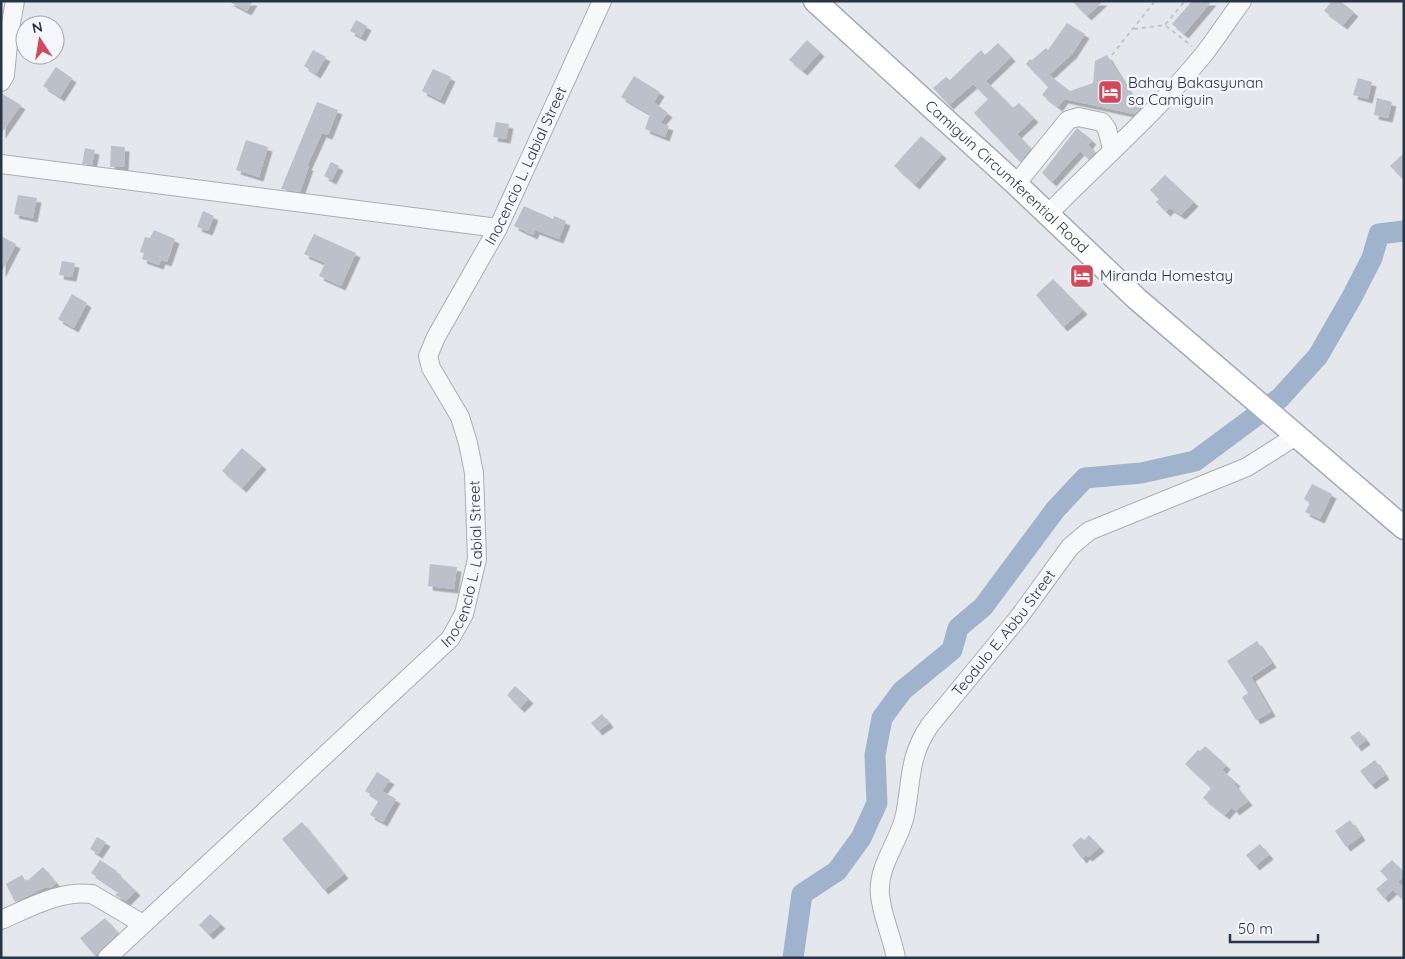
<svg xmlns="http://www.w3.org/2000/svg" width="1405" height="959" viewBox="0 0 1405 959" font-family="Quicksand,sans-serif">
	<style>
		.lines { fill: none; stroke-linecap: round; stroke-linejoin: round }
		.river { stroke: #9fb4cc; stroke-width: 21 }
		.building { fill: #bbc0ca; filter: url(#shadow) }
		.minor-casing { stroke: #a9aeb7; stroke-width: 20 }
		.major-casing { stroke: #a3abb8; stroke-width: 25 }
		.path { stroke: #c2c5cb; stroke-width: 2; stroke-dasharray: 4 4; stroke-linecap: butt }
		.minor { stroke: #f7f8fa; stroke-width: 18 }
		.major { stroke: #fff; stroke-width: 22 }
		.labels { text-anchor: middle; stroke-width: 5; stroke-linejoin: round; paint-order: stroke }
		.poi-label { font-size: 15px; fill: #2b3445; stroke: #f4f6f9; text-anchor: start }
		.street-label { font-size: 15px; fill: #2b3445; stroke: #f4f6f9 }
	</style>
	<defs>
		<filter id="shadow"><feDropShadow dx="4.5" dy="4.5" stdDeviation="0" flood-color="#0004"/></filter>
	</defs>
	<rect width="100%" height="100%" fill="#e4e7ec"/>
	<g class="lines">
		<path class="river" d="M793,958L802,894L837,871L861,838L877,803L875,755L882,718L902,691L952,650L958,628L983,607L1055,510L1085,478L1141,473L1195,461L1280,398L1318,356L1352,297L1372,258L1379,234L1404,231"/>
	</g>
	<path class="building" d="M228,1H253L247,11Z
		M1072,1H1103L1087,16Z
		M1192,1H1212L1184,34L1172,24Z
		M1332,1H1340L1354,12L1343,25L1324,11Z
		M356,20L367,26L361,37L350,31Z
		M1067,23L1085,34L1072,54L1049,75L1070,91L1093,83L1095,61L1107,55L1140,109L1134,114L1064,99L1058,107L1042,95L1048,87L1026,64L1030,59L1036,63L1032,60L1046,48L1048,50Z
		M807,40L820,52L803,71L789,60Z
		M998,43L1011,57L986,81L1013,108L1019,103L1034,118L1017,134L1031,148L1020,162L974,113L988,99L973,84L949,105L933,88L946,77L950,80L981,50L985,55Z
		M313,50L326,57L316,74L304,66Z
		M56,67L72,78L60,97L43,86Z
		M433,69L451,77L440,100L422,91Z
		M634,76L660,92L654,102L668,113L660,123L669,126L665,137L645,129L650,114L621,97Z
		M1358,78L1372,82L1368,99L1353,95Z
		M1,93L21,105L1,134Z
		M1377,98L1392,102L1388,118L1374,115Z
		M317,102L338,110L328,135L322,133L307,166H309L300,192L281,189Z
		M496,122L509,124L506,139L493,137Z
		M1077,128L1092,140L1088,145L1095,152L1089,159L1080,151L1052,182L1042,173Z
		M921,136L942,154L915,185L894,166Z
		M246,140L268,147L259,177L236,170Z
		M111,146L125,147L124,167H110Z
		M85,148L95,150L92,165L82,164Z
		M1404,153V180L1390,166Z
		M331,162L339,166L332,180L324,176Z
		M1165,175L1194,202L1181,215L1170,208L1166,212L1156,202L1159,199L1150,190Z
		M18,195L37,198L33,218L14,214Z
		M524,206L553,219L554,216L566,221L559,239L535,230L533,235L514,226Z
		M203,211L214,216L208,231L197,227Z
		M154,230L175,239L167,262L161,260L159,265L142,259L144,253L140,252L145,237L150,238Z
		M314,234L356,253L341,286L319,276L325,263L304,254Z
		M1,236L16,244L1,273Z
		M62,261L75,263L72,277L59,275Z
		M1053,279L1083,310L1063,327L1036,295Z
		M72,294L87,303L74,328L58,319Z
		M242,448L262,465L242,488L222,471Z
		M1312,484L1332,494L1320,519L1305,512L1310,503L1304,499Z
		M430,564L457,567L454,589L428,586Z
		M1257,641L1272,663L1251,677L1271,712L1256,720L1242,697L1248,693L1227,661Z
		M515,686L529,699L520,708L507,695Z
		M602,714L609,723L598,731L591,723Z
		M1359,731L1366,740L1357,747L1350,737Z
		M1205,746L1226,765L1222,770L1236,782L1234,784L1248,801L1235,811L1232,807L1225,815L1203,798L1211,788L1185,764L1198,750L1200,751Z
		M1375,760L1385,775L1371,785L1360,771Z
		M377,772L390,780L382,791L396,799L383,822L370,815L379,800L365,791Z
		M1350,820L1361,836L1346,847L1335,831Z
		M302,822L344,874L324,890L282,839Z
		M1089,835L1100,847L1088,857L1086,855L1082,859L1072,845L1081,837L1084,840Z
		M97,837L106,842L98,854L90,849Z
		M1260,844L1269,855L1255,866L1246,855Z
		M100,860L117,871L116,872L136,891L126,901L115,895L119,892L91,873Z
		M1392,860L1404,872V876L1398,882L1404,888V901L1393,890L1384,898L1376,889L1388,879L1380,871Z
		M43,867L56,883L50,888H44L15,902L6,884L22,875L26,882Z
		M210,914L221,924L209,935L199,925Z
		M105,918L118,933L95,956L80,938Z"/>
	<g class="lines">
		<defs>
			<g id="minor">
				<path d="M1,82L5,75L9,34L15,1"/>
				<path d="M1,164L498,228"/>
				<path d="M1016,184L1068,120L1078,117L1102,122L1107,129L1112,149"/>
				<path d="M1048,214C1100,161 1157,112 1204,54C1217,37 1229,19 1242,1"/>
				<path d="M1,920C29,908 60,890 92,894L143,924"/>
				<path id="s1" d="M107,958L450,639L464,614L477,559L474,473L468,443L460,417L431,368L428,356L436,337L498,228L602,1"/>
				<path id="s2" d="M896,958C892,937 882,916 880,895C877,866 899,843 905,815C912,780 908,757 930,725L1019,617L1070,547L1089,531L1247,467L1296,436"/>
			</g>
			<g id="major">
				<path id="s3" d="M815,1L1016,184L1137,299L1404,528"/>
			</g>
		</defs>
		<use href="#minor" class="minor-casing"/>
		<use href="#major" class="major-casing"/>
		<path class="path" d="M1166,26L1192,46
			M1134,29L1165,25L1185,1
			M1112,55L1155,1"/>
		<use href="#minor" class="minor"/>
		<use href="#major" class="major"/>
	</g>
	<defs>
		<symbol id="hotel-square" viewBox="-11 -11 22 22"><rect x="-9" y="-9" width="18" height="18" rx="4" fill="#d1495b" stroke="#f4f6f9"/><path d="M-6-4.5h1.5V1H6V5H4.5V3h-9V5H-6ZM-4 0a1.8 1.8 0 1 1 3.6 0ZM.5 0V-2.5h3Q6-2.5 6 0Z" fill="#fff"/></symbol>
	</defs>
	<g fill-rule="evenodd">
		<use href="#hotel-square" x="1096" y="78" width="28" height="28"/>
		<use href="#hotel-square" x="1068" y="262" width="28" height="28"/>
	</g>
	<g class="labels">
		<g class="poi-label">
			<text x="1128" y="88">Bahay Bakasyunan<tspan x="1128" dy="17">sa Camiguin</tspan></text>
			<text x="1100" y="281">Miranda Homestay</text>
		</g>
		<g class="street-label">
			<text dy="5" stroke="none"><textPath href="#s1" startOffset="981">Inocencio L. Labial Street</textPath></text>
			<text dy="5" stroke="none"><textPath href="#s3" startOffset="260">Camiguin Circumferential Road</textPath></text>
			<text dy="5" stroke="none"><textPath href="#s1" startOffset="546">Inocencio L. Labial Street</textPath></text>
			<text dy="5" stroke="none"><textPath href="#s2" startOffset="362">Teodulo E. Abbu Street</textPath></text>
		</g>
	</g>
	<rect width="1405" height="959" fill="none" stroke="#2b3445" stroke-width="5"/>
	<g transform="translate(40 40) rotate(348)"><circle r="24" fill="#f4f6f9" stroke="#a4a8b1"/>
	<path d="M0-4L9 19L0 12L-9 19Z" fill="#d1495b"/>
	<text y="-8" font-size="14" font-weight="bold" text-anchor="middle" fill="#2b3445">N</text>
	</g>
	<path d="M1230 934v8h88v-8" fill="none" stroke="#2b3445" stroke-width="2.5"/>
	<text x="1238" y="934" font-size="15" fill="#2b3445" stroke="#f4f6f9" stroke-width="4" paint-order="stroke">50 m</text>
</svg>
